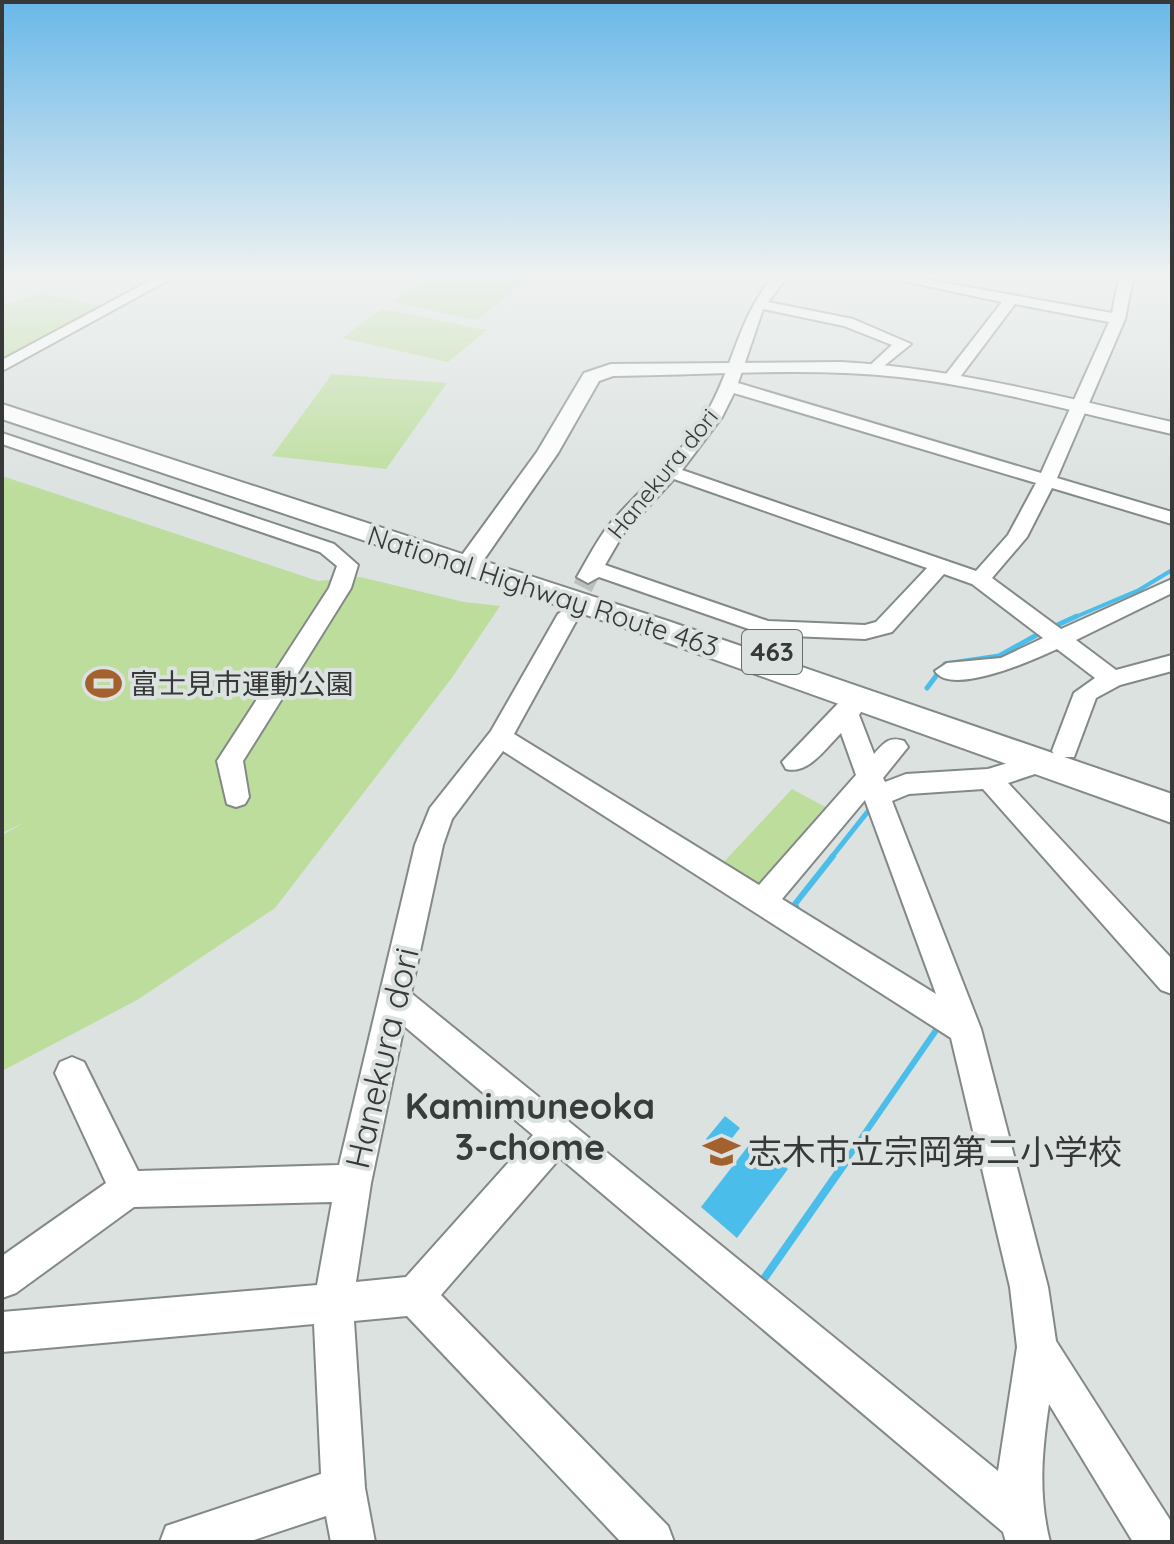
<svg xmlns="http://www.w3.org/2000/svg" width="1174" height="1544" viewBox="0 0 1174 1544" font-family="Quicksand,'Noto Sans JP',sans-serif">
	<style>
		.green { fill: #bcdd9b }
		.water { fill: #4bbdea }
		.lines { fill: none; stroke-linecap: round; stroke-linejoin: round }
		.stream-far3 { stroke: #4bbdea; stroke-width: 4 }
		.stream-far2 { stroke: #4bbdea; stroke-width: 5 }
		.stream-far1 { stroke: #4bbdea; stroke-width: 6 }
		.stream { stroke: #4bbdea; stroke-width: 8 }
		.minor-tunnel { stroke: #bac0be; stroke-width: 20; stroke-dasharray: 20 10; stroke-linecap: butt }
		.minor-casing { stroke: #828987; stroke-width: 4 }
		.major-casing { stroke: #828987; stroke-width: 4 }
		.highway-casing { stroke: #828987; stroke-width: 4 }
		.minor { fill: #fff; fill-rule: evenodd }
		.major { fill: #fff; fill-rule: evenodd }
		.highway { fill: #fff; fill-rule: evenodd }
		.labels { text-anchor: middle; stroke-width: 8; stroke-linejoin: round; paint-order: stroke }
		.far-street-label { font-size: 24px; fill: #363938; stroke: #dbe2e0 }
		.shield { fill: #dbe2e0; stroke: #686c6a; stroke-width: 2 }
		.shield-label { font-size: 26px; font-weight: bold; fill: #363938 }
		.street-label { font-size: 28px; fill: #363938; stroke: #dbe2e0 }
		.poi-label { font-size: 28px; fill: #363938; stroke: #dbe2e0; text-anchor: start }
		.near-street-label { font-size: 34px; fill: #363938; stroke: #dbe2e0 }
		.near-poi-label { font-size: 34px; fill: #363938; stroke: #dbe2e0; text-anchor: start }
		.near-neighbourhood-label { font-size: 36px; font-weight: bold; fill: #373d3b; stroke: #dbe2e0 }
	</style>
	<rect width="100%" height="100%" fill="#dbe2e0"/>
	<path class="green" d="M428,278H530L477,320L392,302Z
		M42,294L103,306L2,361V305Z
		M381,309L487,330L448,362L342,338Z
		M332,374L447,383L386,469L272,456Z
		M2,476L318,581L360,577L464,602L500,606L451,679L275,908L137,1000L2,1071V835L25,822L2,833Z
		M792,789L829,809L759,887L722,864Z"/>
	<path class="water" d="M725,1116L740,1128L721,1152L706,1139Z
		M752,1141L788,1169L737,1238L701,1207Z"/>
	<g class="lines">
		<path class="stream-far3" d="M1073,618L1139,590L1172,570"/>
		<path class="stream-far2" d="M1053,627L1077,616
			M927,688L945,664L999,656L1042,632
			M831,858L869,810"/>
		<path class="stream-far1" d="M799,914L795,904L833,856
			M845,1162L939,1026"/>
		<path class="stream" d="M761,1283L847,1160"/>
		<path class="minor-tunnel" d="M569,614L588,577"/>
		<defs>
			<path id="minor" d="M155,278H172L2,371V360Z
				M772,278H786L768,302L853,319L911,344L874,374L866,369L892,345L844,326L763,309L738,383L1041,473L1109,322L1015,304L957,381L951,383L943,378L1002,302L889,278H918L1112,313L1119,278H1133L1125,319L1057,478L1172,512V524L1052,488L1027,537L992,578L1061,629L1172,579V593L1076,640L1116,670L1172,655V671L1120,685L1096,698L1074,757H1056L1052,751L1074,693L1095,678L1057,649C1036,659 951,697 935,671L947,663L1001,658L1043,638L972,584L944,574L892,632L865,639L766,635L599,577L588,583L577,577C587,560 597,540 609,525C641,488 680,457 706,414C733,369 737,320 772,278ZM734,393L1036,483L1008,535L976,571L682,470L722,417ZM674,479L927,568L876,622L865,625L768,621L605,565L623,534Z
				M2,433L334,544L358,565L351,588L243,761L249,797L245,804L236,807L227,804L217,761L329,588L337,566L320,552L2,444Z
				M569,607L580,614L514,734L759,885L856,775L841,733C826,748 808,775 786,769L782,762L850,691H868L871,697L859,715L874,754C884,743 889,736 904,741L908,747L883,778L885,782L906,774L988,769L1044,752L1053,754L1057,761L1053,768L1008,783L1172,959V994L1161,990L983,789L909,794L892,801L981,1029L1048,1287L1056,1341L1172,1523V1542H1133L1049,1404C1042,1451 1038,1495 1050,1542H1006L1003,1532L560,1158L441,1295L668,1526L674,1542H621L407,1316L354,1321L365,1488L375,1542H331L326,1516L248,1542H160L166,1526L321,1474L314,1324L2,1352V1312L317,1285L332,1202L134,1207L16,1293L2,1298V1256L106,1183L55,1073L60,1062L72,1057L84,1062L138,1171L339,1165L415,845L430,808L491,731L558,614ZM503,751L951,1038L1010,1287L1017,1347L998,1471L411,993L443,845L452,819ZM865,800L936,994L782,899ZM404,1026L533,1135L406,1277L356,1282L371,1183Z"/>
			<path id="major" d="M841,362C954,368 1062,397 1172,422V434C1082,414 991,387 899,377C805,367 707,375 613,376L599,381L558,453L476,571H458L454,566L537,452L584,373L611,364Z"/>
			<path id="highway" d="M2,404L668,621L1172,794V823L646,635L2,419Z"/>
		</defs>
		<use href="#minor" class="minor-casing"/>
		<use href="#major" class="major-casing"/>
		<use href="#highway" class="highway-casing"/>
		<use href="#minor" class="minor"/>
		<use href="#major" class="major"/>
		<use href="#highway" class="highway"/>
	</g>
	<linearGradient id="sky" x2="0" y2="1"><stop stop-color="#69b8e9"/><stop offset="0.56" stop-color="#eff2f1"/><stop offset="1" stop-color="#eff2f1" stop-opacity="0"/></linearGradient>
	<rect width="1174" height="494" fill="url(#sky)"/>
	<defs>
		<symbol id="stadium-bare" viewBox="-9 -9 18 18"><path d="M0-5a6.5 5 0 1 0 0 10a6.5 5 0 1 0 0-10ZM-3.5-1.8h7v3.6h-7Z" fill="#a3612e" stroke="#dbe2e0" stroke-width="2.5" paint-order="stroke"/></symbol>
		<symbol id="school-bare" viewBox="-9 -9 18 18"><path d="M0-5L7-2L0 1L-7-2ZM-4 1L0 2.5L4 1V4Q0 6-4 4Z" fill="#a3612e" stroke="#dbe2e0" stroke-width="2.5" paint-order="stroke"/></symbol>
	</defs>
	<g fill-rule="evenodd">
		<use href="#stadium-bare" x="78" y="658" width="51" height="51"/>
		<use href="#school-bare" x="696" y="1126" width="51" height="51"/>
	</g>
	<g class="labels">
		<g class="far-street-label">
			<text transform="translate(663 474) rotate(-51)" y="8">Hanekura dori</text>
		</g>
		<rect class="shield" x="742" y="630" width="60" height="44" rx="6"/>
		<g class="shield-label">
			<text x="772" y="661">463</text>
		</g>
		<g class="street-label">
			<text transform="translate(543 591) rotate(18)" y="10">National Highway Route 463</text>
		</g>
		<g class="poi-label">
			<text x="130" y="694">富士見市運動公園</text>
		</g>
		<g class="near-street-label">
			<text transform="translate(382 1058) rotate(-77)" y="12">Hanekura dori</text>
		</g>
		<g class="near-poi-label">
			<text x="748" y="1164">志木市立宗岡第二小学校</text>
		</g>
		<g class="near-neighbourhood-label">
			<text x="530" y="1119">Kamimuneoka<tspan x="530" dy="41">3-chome</tspan></text>
		</g>
	</g>
	<rect width="1174" height="1544" fill="none" stroke="#363938" stroke-width="8"/>
</svg>
